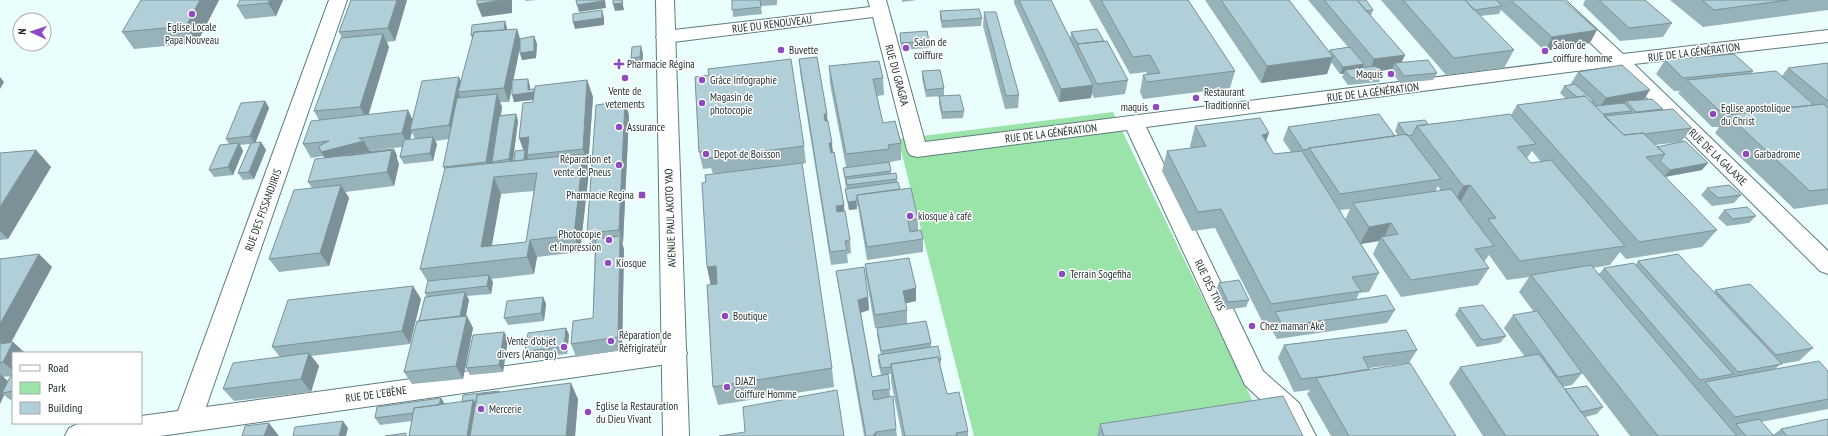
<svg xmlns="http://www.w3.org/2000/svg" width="1828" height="436" viewBox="0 0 1828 436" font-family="'PT Sans Narrow',sans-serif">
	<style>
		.green { fill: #9ae4aa }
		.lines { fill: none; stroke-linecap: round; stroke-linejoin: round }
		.street-casing { stroke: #5e7c7c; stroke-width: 2 }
		.secondary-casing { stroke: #5e7c7c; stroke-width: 2 }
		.street { fill: #fff; fill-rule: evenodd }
		.secondary { fill: #fff; fill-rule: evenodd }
		.wall { fill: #98b2ba; fill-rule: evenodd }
		.shaded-wall { fill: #7c9197 }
		.building { fill: #b1cfd8; stroke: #7c9197; fill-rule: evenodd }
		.poi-dot { fill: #8c4bc0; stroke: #fff; stroke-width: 1.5 }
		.labels { text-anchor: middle; stroke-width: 3; stroke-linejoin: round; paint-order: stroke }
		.street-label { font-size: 11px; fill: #233030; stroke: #fff }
		.poi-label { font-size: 11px; fill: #233030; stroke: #fff; text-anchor: start }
	</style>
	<rect width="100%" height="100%" fill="#eafefd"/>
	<path class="green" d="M1113,112L1257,410L1103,436H974L898,139Z"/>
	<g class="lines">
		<defs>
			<path id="street" d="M329,0H347L206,407L675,343L684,346L687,353L684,360L675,363L160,436H65L69,428L78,424L141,423V416L178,411Z
				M868,0H886L925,142L1604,56L1546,0H1565L1623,54L1828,30V42L1634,64L1828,251V274L1820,271L1615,66L1146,127L1263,371L1299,403L1316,436H1290L1281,419L1245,385L1127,130L917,157L910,155L907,150L873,17L665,43L659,41L656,37L659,33L665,31L870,7Z"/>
			<path id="secondary" d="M656,0H674L689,436H663Z"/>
		</defs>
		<use href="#street" class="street-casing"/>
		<use href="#secondary" class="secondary-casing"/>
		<use href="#street" class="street"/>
		<use href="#secondary" class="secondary"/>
	</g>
	<path class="wall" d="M219,0L197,43L134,49L122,32Z
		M283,0L276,16L245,19L237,6Z
		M351,0H407L395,41L387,42L389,47L368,115L408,110L413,121L461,81L507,28V30L517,29L520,39L534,36L537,44L536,58L522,60L520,53V48L513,80L530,86V89L587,80L593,97L588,166H587L589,171L580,252L537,257L534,274L491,279L493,282L491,294L467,296L469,300L466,316L473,328L463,379L412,384L404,372L427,297L425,293L428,282L420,269L445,169L443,167L449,139L435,141L437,144L433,161L404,164L400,157L402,147L369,151L370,152L394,149L397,156V159L399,164L394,186L345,192L349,198L329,266L279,272L269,259L312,188L308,182L325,158L324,156L311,158L303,144L319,120L314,111L342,38L339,32ZM512,86L514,102L533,100L523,150L513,161L518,121L516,114L501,115L502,107L500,102H509ZM412,132L415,139L410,140ZM534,191L526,242L492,245L501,194Z
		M525,0H537L526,1Z
		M732,0H777V5L761,6L762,14L733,17Z
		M902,0H917L902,2Z
		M1014,0H1051L1070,39L1071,32L1104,41L1128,80L1125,94L1094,98L1092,93L1091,98L1059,102L1014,3Z
		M1089,0H1188L1235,71L1230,88L1143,99L1140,92L1143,75L1147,74L1146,72L1130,74Z
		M1205,0H1289L1329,51L1330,50L1348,47L1308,0H1366L1373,10L1371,16L1402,63L1437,73L1433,80L1400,83L1391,71L1392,69L1379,71L1382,75L1379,82L1348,85L1342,77L1344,74H1340L1331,62L1327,74L1261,83Z
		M1381,0H1563L1590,43L1545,51L1501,10L1499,14L1480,16L1514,50L1504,68L1446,75Z
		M1585,0H1645L1672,23L1663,37L1620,41L1583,5Z
		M1670,0H1828V10L1703,27Z
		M940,11L982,18L981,26L942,28L940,18Z
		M984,12L1019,95L1018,108L1005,109L983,26Z
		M900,33L929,41V48L901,50Z
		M643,54L642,65H633L631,58Z
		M799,59L828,121L833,153L844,205V211L850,240L851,253L847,254L848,263L831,265L800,72Z
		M1665,60L1753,71L1751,73L1782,76L1788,68L1828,63V204L1794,209L1715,133L1719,127H1712L1678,93L1680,91H1674L1656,74Z
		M829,66L883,78L884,95L877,96L883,123L901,143V160L890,162L891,174L897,179V182L900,189L918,219V231L923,239V252L867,260L858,206H857V209L849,210L846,196L845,189H846L843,168L846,167L830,84Z
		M922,71L944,88V96L926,97L922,78Z
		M1578,72L1644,99L1663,109L1662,110L1692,128L1681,142L1655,145L1657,147L1702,170L1665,177L1717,230L1702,247L1626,259L1620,252L1610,265L1593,268L1599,274L1604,268L1636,264L1638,261L1714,292L1715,290L1813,348L1799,361L1781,364L1775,369L1828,371V409L1761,422L1773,435L1781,429L1828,436H1630L1582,373L1572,385L1563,387L1565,389L1603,407L1597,414L1585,417L1599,436H1483L1449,383L1460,367L1525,357L1504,328L1513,315L1534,312L1519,292L1529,277L1507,280L1489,255L1484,262L1489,268L1478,285L1401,297L1373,254L1379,241L1361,244L1379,273L1369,292L1359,293L1356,300L1395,310L1387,323L1277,339L1269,325L1271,322L1263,323L1215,228L1192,231L1162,171L1167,151L1191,148L1190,146L1195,126L1267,141L1274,154L1291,152L1283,140L1288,127L1395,136H1398L1395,131L1398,123L1428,124L1511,115L1517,105L1566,99L1560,93L1564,86L1570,85ZM1532,151L1541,162L1531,163L1527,158ZM1438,186L1441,191L1435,192ZM1350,209L1345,220L1340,210Z
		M695,77L804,146L806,163L802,164L832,368L834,387L718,405L713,387L711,285L707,267L706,182L713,174L711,168L703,169L699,152Z
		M939,96L964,111L963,118L942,119L939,104Z
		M265,101L269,108L255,143L261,142L266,150L254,179L243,180L238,173L250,144L240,145L243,151L233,175L214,177L209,170L229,144L226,139Z
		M629,115L623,243H622L624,249L622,350L576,357L571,344L593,318L595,246L591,247L587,233Z
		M36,150L51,167L8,239L0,240V153Z
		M1707,188L1741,195L1734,203L1712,206L1701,195Z
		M1724,210L1756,216L1749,223L1727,226L1718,218Z
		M39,254L52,267L11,343L13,342L25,353H13V399L10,400L4,395L0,404V259ZM11,376L8,381L3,377Z
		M865,264L916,288V301L905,303L907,310V323L931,343V347L941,360L940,366L947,394L968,431V436H902L891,381V374H888L890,396L896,429L897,436H864L838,284L836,271L868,297L869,310L861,313L872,377L881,375L878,362V355H881L877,335V328H875L866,277Z
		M1219,283L1249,300L1246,307L1225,310L1216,290Z
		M413,286L421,299L410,344L311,356L319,366L311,392L234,401L223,389L280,357L272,347Z
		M543,297L546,304L544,321L508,325L504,318Z
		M1459,308L1506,336L1500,343L1477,347L1455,315Z
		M566,328L569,335L567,354L528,358L525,351Z
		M504,332L508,339L503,372L470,375L466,368Z
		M1284,345L1417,350L1409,363L1369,368V369L1456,436H1331L1307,394L1310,390L1294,392L1278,358Z
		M500,392L578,399L575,436H409L412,421L380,425L375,418L441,398L445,404L462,402Z
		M1100,424L1303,436H1097Z"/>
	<path class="shaded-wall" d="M200,0H219L197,43L186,26Z
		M270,0H283L276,16L268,3Z
		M397,0H407L395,41L388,28Z
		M503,0H512V13L482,17L477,4Z
		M605,0L606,8L579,12L577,5Z
		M622,0L624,10L615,11L613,4Z
		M602,10L604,18V25L575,29L573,22Z
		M505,21L507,28V38L474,43L471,35Z
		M517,29L521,42L509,102L504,88Z
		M1597,30L1590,43L1545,51L1552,37Z
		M383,34L389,47L367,120L360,107Z
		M534,36L537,44L536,58L522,60L520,53Z
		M641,46L643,54L642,65L640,57Z
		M1405,55L1399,68L1395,63L1392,69L1369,73L1374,59Z
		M1333,57L1327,74L1261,83L1267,66Z
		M1364,64L1361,72L1345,70L1344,74H1340L1343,67Z
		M0,77L4,82L0,89Z
		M459,77L465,90L458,92L462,102L455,139L449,125Z
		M528,79L530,86V92L536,91L539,99L514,102L512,95L528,90Z
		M587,80L593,97L588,166L583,149Z
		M1093,85L1091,98L1059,102L1061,89Z
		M1650,90L1641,104L1626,101L1622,107L1597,111L1606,98Z
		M497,94L502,107L494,161L492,162L493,164L492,175L486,162Z
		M265,101L269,108L255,144L250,136Z
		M625,101L629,115L623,243L619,230Z
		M408,110L414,123L410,130L412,132L408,146L402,133Z
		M516,114L518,121L512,167L509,159Z
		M824,114H827L828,127L825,128Z
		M1269,133L1262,153V135Z
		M433,137L437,144L433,161L430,153Z
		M529,137L527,155L528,159L526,173L523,166L525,155L519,138Z
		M364,141L371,154L329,166L321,152Z
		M261,142L266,150L254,179L249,172Z
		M239,143L243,151L233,175L228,167Z
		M829,143H832L833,156L830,157Z
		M394,149L397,156V159L399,164L394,186L387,172L392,150Z
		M36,150L51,167L8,239L0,231V207Z
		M583,154L589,171L580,252L574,235Z
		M1708,163L1702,170L1664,177L1670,170Z
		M494,177L501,194L489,261L481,247Z
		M341,185L349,198L329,266L320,253Z
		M1470,185L1459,204L1452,206L1463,186Z
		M856,201L857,209L849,210L848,202Z
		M844,205L845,218L837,219L836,206Z
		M1391,223L1383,239L1381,237L1379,241L1360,244L1369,227Z
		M620,236L624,249L622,350L618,337Z
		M530,240L537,257L534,274L527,257Z
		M39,254L52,267L7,349L0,342V324Z
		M716,266L720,285L711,286L707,267Z
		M489,275L493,282L491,294L487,286Z
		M413,286L421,299L410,344L402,331Z
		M916,288V301L903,304V291Z
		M465,292L469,300L464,324L460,317Z
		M543,297L546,304L544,321L541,313Z
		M868,297L869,310L859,313L858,300Z
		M467,316L473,328L463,379L456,366Z
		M566,328L569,335L567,354L564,347Z
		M504,332L508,339L503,372L499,365Z
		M13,342L25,353H13V371L3,362Z
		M309,353L319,366L311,392L301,379Z
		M0,374L11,384L2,393L4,395L0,404Z
		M571,383L578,399L575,436H566Z
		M441,398L445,405L438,410Z
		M473,400L480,413L476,436H467Z
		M343,421L348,428L346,436H339Z
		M269,423L279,436H264Z
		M876,432V436H873Z"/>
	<path class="building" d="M141,0H200L186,26L122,32Z
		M240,0H270L268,3L237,6Z
		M351,0H397L388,28L339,32Z
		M477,0H503L477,4Z
		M576,0H604V1L577,5Z
		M613,0H622L623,3L613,4Z
		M732,0H760L761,7L732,10Z
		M1019,0H1051L1093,85L1061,89Z
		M1101,0H1188L1235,71L1147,82L1143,75L1160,73L1150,55L1133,57Z
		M1221,0H1289L1333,57L1267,66Z
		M1324,0H1357L1405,55L1374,59Z
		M1357,0H1366L1373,10L1366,11Z
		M1403,0H1465L1514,50L1454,58Z
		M1465,0H1496L1502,6L1474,10Z
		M1511,0H1563L1597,30L1552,37Z
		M1599,0H1645L1672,23L1629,28Z
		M1702,0H1788L1714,10Z
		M979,9L982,18L942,21L940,11Z
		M602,10V18L573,22V14Z
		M984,12H996L1019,95L1006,96Z
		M505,21L504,30L474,32L473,35H471L472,25Z
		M517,29L504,88L458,92L474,32Z
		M1097,29L1104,41L1078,44L1071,32Z
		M927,31L929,41L901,43L900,33Z
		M383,34L360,107L314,111L341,38Z
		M534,36V51L520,53V39Z
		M1107,41L1128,80L1097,84L1077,44Z
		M641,46L640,57L631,58L632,47Z
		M1350,47L1364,64L1343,67L1330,50Z
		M1734,54L1753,71L1683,78L1665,60Z
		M817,57L827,114H824L825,121H828L832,143H829L831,153L834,152L844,205L836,206L837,212L845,211L850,240L845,241L847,250L830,252L799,59Z
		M791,59L804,146L709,158V151L699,152L695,77L709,75L708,69Z
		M1428,60L1437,73L1404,76L1395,63Z
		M879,61L883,78L873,79L883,123L895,121L901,143L888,145L889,149L846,154L829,66Z
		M1828,63V101L1788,68Z
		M1622,65L1650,90L1606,98L1578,72Z
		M1376,66L1382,75L1351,78L1345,70Z
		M940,70L944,88L926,90L922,71Z
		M1776,71L1814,105L1723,114L1687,80Z
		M459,77L449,125L410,130L422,81Z
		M528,79V90L535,89L534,92L512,95V80Z
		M587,80L583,149L527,155L529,137L519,138L523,103L533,102L535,86Z
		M1575,84L1595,102H1591L1585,96L1577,97L1564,86Z
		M497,94L486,162L443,167L457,98Z
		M960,95L964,111L942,112L939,96Z
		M1585,96L1624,135L1643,133L1665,154L1646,157L1717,230L1639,242L1517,105Z
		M1652,99L1663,109L1636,112L1626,101Z
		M265,101L250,136L226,139L241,103Z
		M625,101L619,230L587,233L596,105Z
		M1624,103L1632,111L1603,114L1595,106Z
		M1823,104L1828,108V189L1810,191L1728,115Z
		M1673,109L1692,128L1644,134L1643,133L1624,135L1604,116Z
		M408,110L402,133L359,138L364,141L321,152L319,146L329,141L303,144L311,121Z
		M516,114L509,159L492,162L499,116Z
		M1379,114L1395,136L1309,148L1308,149L1303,150L1288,127Z
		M1510,114L1536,144L1517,147L1531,163L1551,160L1625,246L1520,261L1488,219L1496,218L1470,185L1463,186L1417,126Z
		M1260,118L1269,133L1262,135L1274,154L1302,151L1379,273L1352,277L1361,291L1271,304L1221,209L1198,212L1167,151L1206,146L1195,126Z
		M1425,120L1428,124L1417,126L1412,135L1408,136L1406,135L1398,123Z
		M1407,134L1441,179L1340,194L1309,148Z
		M433,137L430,153L400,157L404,140Z
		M1685,141L1708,163L1670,170L1660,161L1665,154L1657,147Z
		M261,142L249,172L238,173L251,143Z
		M239,143L228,167L209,170L220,145Z
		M394,149L393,151L392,150L346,156L347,154Z
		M36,150L0,207V153Z
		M392,150L387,172L308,182L315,159Z
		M525,150L524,160L514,161L515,151Z
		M583,154L574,235L530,240L527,257L420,269L445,168ZM537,173L526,242L481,247L494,177Z
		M889,162L891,171L845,177L843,168Z
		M802,163L832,368L713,387L707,285L717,284L716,266L707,267L702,183L706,182L705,175Z
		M896,173L897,179L847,185L846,179Z
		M898,182L900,189L857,195V198L856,199V201L848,202L845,189Z
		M341,185L320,253L269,259L294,190Z
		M1729,185L1741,195L1718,198L1707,188Z
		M911,188L918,219L908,220L910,232L921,230L923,239L867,247L857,195Z
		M1451,189L1494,246L1475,249L1489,268L1411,280L1381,237L1398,234L1391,223L1369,227L1353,203Z
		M1747,207L1756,216L1733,219L1724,210Z
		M620,236L618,337L571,344L573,321L593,318L596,239Z
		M39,254L0,324V259Z
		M1678,254L1782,364L1738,372L1638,261Z
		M909,258L916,288L903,291L907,310L875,315L865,264Z
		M1634,263L1733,374L1700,380L1604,268Z
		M1591,265L1737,436H1658L1531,275Z
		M864,267L868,297L858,300L872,377L888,374L890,389L872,391L874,400L893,396L896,429L876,432L873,436H866L836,271Z
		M489,275L487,286L425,293L428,281Z
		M1239,280L1249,300L1228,302L1219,283Z
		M1750,284L1813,348L1776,355L1715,290Z
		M413,286L402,331L272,347L288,300Z
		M465,292L460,316L419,321L425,297Z
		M1386,295L1395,310L1283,326L1275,312Z
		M543,297L541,313L504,318L507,301Z
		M1483,305L1506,336L1482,340L1459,308Z
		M1537,311L1582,373L1558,377L1513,315Z
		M467,316L456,366L404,372L417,321Z
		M926,321L931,343L881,351L877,328Z
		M566,328L564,347L525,351L528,333Z
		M1406,330L1417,350L1363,357L1369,369L1335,375L1301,379L1284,345Z
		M504,332L499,365L466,368L473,335Z
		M13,342L3,362L0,363V344Z
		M938,346L941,360H939L938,357L891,364V367L881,368L878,355Z
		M309,353L301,379L223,389L233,363Z
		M1539,354L1599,436H1506L1460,367Z
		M938,357L947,394L959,392L968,431L956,433L957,436H905L891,364Z
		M1819,361L1828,371V399L1735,417L1705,382Z
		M1410,363L1456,436H1349L1316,378Z
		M13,371V391L2,393Z
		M571,383L566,436H470L477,395Z
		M1587,386L1603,407L1581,412L1565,389Z
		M837,390L844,436H719L745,432L743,407Z
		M499,391V392L477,395L476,403H475L473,400L462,402L463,395Z
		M1283,396L1303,436H1104L1100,424Z
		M441,398L439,405L414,408L413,413L375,418L377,407Z
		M473,400L467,436H409L414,408Z
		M1759,419L1774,436H1746L1736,424Z
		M1828,419V436H1787L1781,429Z
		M343,421L339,436H293L295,427Z
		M269,423L264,436H242L245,426Z
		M406,433V436H385Z"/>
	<g class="poi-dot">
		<circle cx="192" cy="14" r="4"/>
		<circle cx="906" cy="48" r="4"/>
		<circle cx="781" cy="50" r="4"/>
		<circle cx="1545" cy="51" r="4"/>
		<path d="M617 58h4v4h4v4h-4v4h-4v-4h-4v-4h4z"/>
		<circle cx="1391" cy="74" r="4"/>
		<circle cx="625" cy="78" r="4"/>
		<circle cx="702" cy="80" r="4"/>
		<circle cx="1196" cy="98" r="4"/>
		<circle cx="702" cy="103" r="4"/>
		<circle cx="1156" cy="107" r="4"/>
		<circle cx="1713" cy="114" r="4"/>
		<circle cx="619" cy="127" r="4"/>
		<circle cx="706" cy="154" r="4"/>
		<circle cx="1746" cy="154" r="4"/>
		<circle cx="619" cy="165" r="4"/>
		<rect x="638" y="191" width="8" height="8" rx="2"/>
		<circle cx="910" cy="216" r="4"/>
		<circle cx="609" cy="240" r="4"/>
		<circle cx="608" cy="263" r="4"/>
		<circle cx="1062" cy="274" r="4"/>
		<circle cx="725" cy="316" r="4"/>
		<circle cx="1252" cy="326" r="4"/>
		<circle cx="611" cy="341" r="4"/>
		<circle cx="564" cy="347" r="4"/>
		<circle cx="727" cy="387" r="4"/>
		<circle cx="481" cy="409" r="4"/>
		<circle cx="588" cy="412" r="4"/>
	</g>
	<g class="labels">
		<g class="street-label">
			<text transform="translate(772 24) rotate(-7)" y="4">RUE DU RENOUVEAU</text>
			<text transform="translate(1694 52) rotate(-7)" y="4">RUE DE LA GÉNÉRATION</text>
			<text transform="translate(897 75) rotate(75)" y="4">RUE DU GRAGRA</text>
			<text transform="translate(1373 92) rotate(-7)" y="4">RUE DE LA GÉNÉRATION</text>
			<text transform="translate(1051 133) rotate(-7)" y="4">RUE DE LA GÉNÉRATION</text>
			<text transform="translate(1718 157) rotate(44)" y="4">RUE DE LA GALAXIE</text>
			<text transform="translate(263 210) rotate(-70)" y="4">RUE DES FISSANDJIRIS</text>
			<text transform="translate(670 218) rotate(-92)" y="4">AVENUE PAUL AKOTO YAO</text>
			<text transform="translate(1210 285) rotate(64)" y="4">RUE DES TIVIS</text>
			<text transform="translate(376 394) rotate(-8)" y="4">RUE DE L'EBÈNE</text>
		</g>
		<g class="poi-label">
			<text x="192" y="31" text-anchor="middle">Eglise Locale<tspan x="192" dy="13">Papa Nouveau</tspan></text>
			<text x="914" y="46">Salon de<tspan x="914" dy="13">coiffure</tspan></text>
			<text x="1553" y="49">Salon de<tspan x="1553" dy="13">coiffure homme</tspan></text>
			<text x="789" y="54">Buvette</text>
			<text x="627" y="68">Pharmacie Régina</text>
			<text x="1383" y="78" text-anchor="end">Maquis</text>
			<text x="710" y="84">Grâce Infographie</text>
			<text x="625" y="95" text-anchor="middle">Vente de<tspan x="625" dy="13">vetements</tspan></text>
			<text x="1204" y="96">Restaurant<tspan x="1204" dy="13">Traditionnel</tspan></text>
			<text x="710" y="101">Magasin de<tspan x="710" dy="13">photocopie</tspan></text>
			<text x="1148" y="111" text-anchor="end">maquis</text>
			<text x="1721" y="112">Eglise apostolique<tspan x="1721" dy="13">du Christ</tspan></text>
			<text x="627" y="131">Assurance</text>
			<text x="714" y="158">Depot de Boisson</text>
			<text x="1754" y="158">Garbadrome</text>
			<text x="611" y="163" text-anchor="end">Réparation et<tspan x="611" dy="13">vente de Pneus</tspan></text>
			<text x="634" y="199" text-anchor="end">Pharmacie Regina</text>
			<text x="918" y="220">kiosque à café</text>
			<text x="601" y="238" text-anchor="end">Photocopie<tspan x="601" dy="13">et Impression</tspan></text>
			<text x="616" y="267">Kiosque</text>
			<text x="1070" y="278">Terrain Sogefiha</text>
			<text x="733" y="320">Boutique</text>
			<text x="1260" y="330">Chez maman Aké</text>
			<text x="619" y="339">Réparation de<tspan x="619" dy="13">Réfrigirateur</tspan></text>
			<text x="556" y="345" text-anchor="end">Vente d'objet<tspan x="556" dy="13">divers (Anango)</tspan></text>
			<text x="735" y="385">DJAZI<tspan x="735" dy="13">Coiffure Homme</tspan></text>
			<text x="596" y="410">Eglise la Restauration<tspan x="596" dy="13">du Dieu Vivant</tspan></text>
			<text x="489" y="413">Mercerie</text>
		</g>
	</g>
	<rect x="12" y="352" width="130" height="72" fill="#ffffff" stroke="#a7acac"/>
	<rect x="20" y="365" width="20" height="6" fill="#ffffff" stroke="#a7acac"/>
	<text x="48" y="372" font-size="12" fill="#233030">Road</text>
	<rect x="20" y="382" width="20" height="12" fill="#9ae4aa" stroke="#a7acac"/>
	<text x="48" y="392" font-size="12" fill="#233030">Park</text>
	<rect x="20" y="402" width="20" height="12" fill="#b1cfd8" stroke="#a7acac"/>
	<text x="48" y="412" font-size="12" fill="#233030">Building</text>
	<g transform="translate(32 32) rotate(273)"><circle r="19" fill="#ffffff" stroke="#a7acac"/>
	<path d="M0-3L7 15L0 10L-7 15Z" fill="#8c4bc0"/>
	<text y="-6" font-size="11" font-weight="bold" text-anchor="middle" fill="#233030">N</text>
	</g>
</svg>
